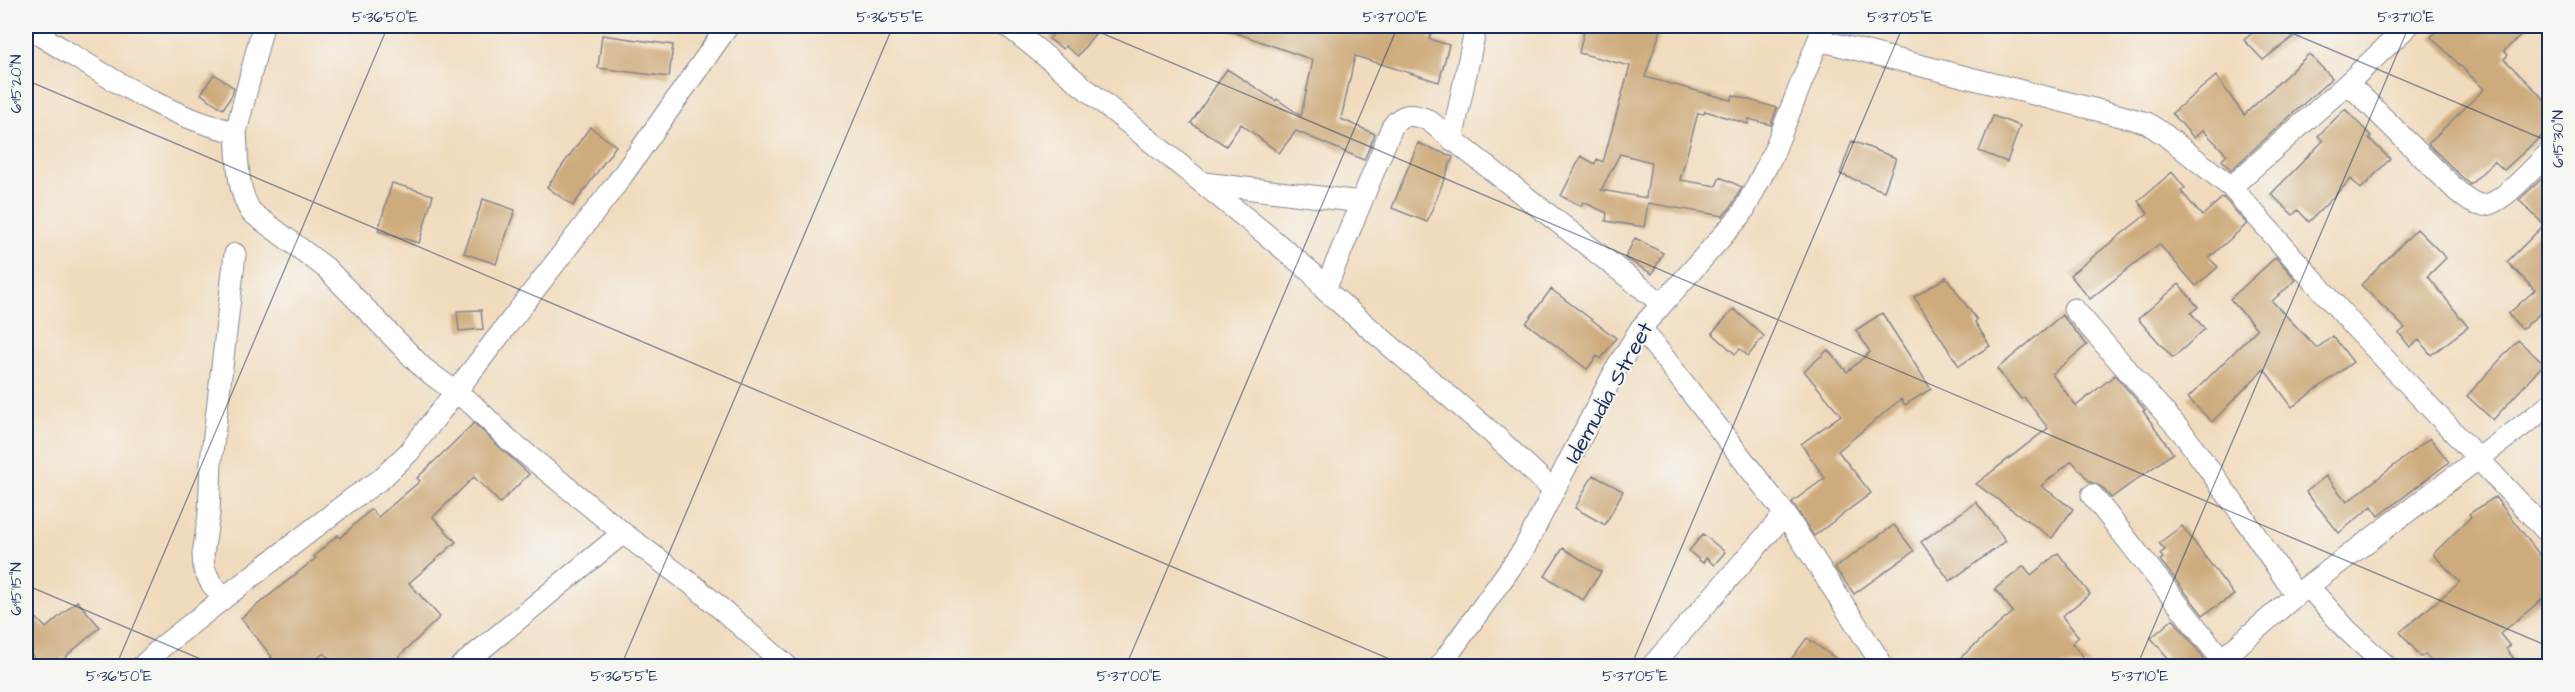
<svg xmlns="http://www.w3.org/2000/svg" width="2575" height="692" viewBox="0 0 2575 692" font-family="'Architects Daughter',sans-serif">
	<style>
		.building { fill: #ceab7b; fill-rule: evenodd }
		.lines { fill: none; stroke-linecap: round; stroke-linejoin: round }
		.minor-casing { stroke: #86858e; stroke-width: 23 }
		.minor { stroke: #fff; stroke-width: 21 }
		.ticks { fill: none; stroke: #1b2f5e; stroke-width: 1.5; stroke-opacity: 0.45 }
		.labels { text-anchor: middle; stroke-width: 4.5; stroke-linejoin: round; paint-order: stroke }
		.street-label { font-size: 22px; fill: #1b2f5e; stroke: #f6f6f2 }
		.neatline { fill: none; stroke: #1b2f5e; stroke-width: 2 }
		.ticks-label { font-size: 15px; text-anchor: middle; fill: #1b2f5e }
	</style>
	<rect width="100%" height="100%" fill="#f6f6f2"/>
	<filter id="ink" filterUnits="userSpaceOnUse"><feTurbulence type="fractalNoise" baseFrequency=".0167" numOctaves="2"/><feDisplacementMap in="SourceGraphic" scale="12" xChannelSelector="R" yChannelSelector="G"/><feConvolveMatrix kernelMatrix="1 2 1 2 8 2 1 2 1" color-interpolation-filters="sRGB"/></filter>
	<filter id="wash" filterUnits="userSpaceOnUse"><feTurbulence type="fractalNoise" baseFrequency=".008" numOctaves="4" result="noise"/><feDisplacementMap in="SourceGraphic" scale="24" xChannelSelector="R" yChannelSelector="G"/><feGaussianBlur stdDeviation="1.35" result="paint"/><feColorMatrix in="noise" values="0 0 0 0 0 0 0 0 0 0 0 0 0 0 0 0 0 1.4 0 .05"/><feComposite in="paint" operator="in"/></filter>
	<g filter="url(#wash)">
		<rect width="100%" height="100%" fill="#f1dbbd"/>
		<g id="blocks">
			<path class="building" d="M1059,26H1101L1078,56L1065,46L1063,49L1049,39Z
				M1223,26H1433L1429,39L1449,45L1439,82L1355,56L1341,119L1375,134L1364,160L1296,131L1279,153L1241,124L1226,146L1191,123L1227,69L1276,101L1277,99L1301,116L1313,60L1222,28Z
				M1585,26H1662L1645,77L1731,100L1733,95L1777,108L1771,125L1749,119L1748,124L1705,111L1704,114L1698,113L1680,180L1716,186L1720,177L1742,187L1731,207L1723,216L1648,203L1644,227L1606,221L1607,213L1583,202L1581,206L1561,196L1581,156L1595,164L1597,159L1603,162L1630,66L1579,53ZM1620,154L1651,162L1646,198L1601,190Z
				M2260,26H2282L2293,37L2263,60L2244,40Z
				M2442,26H2530L2504,51L2508,55L2504,59L2550,105V128L2504,170L2494,161L2470,185L2428,144L2484,89L2431,37Z
				M602,35L673,45L669,77L598,68Z
				M2309,54L2332,78L2231,170L2222,160L2227,155L2203,130L2194,138L2172,113L2216,76L2244,115Z
				M214,74L234,88L232,95L223,109L201,94Z
				M2345,109L2371,136L2369,138L2390,159L2361,189L2351,179L2309,222L2298,210L2293,215L2271,194L2323,141L2318,136Z
				M1993,116L2020,126L2007,162L1979,151Z
				M590,127L616,146L573,206L547,187Z
				M1852,141L1896,158L1884,191L1840,174Z
				M1418,143L1453,157L1427,222L1392,208Z
				M2550,171V305L2522,329L2508,314L2535,290L2507,262L2544,225L2519,200Z
				M2172,172L2185,188L2181,191L2202,216L2223,197L2247,224L2209,258L2218,267L2196,286L2159,244L2090,299L2070,275L2148,213L2138,201Z
				M392,183L433,195L419,243L378,231Z
				M483,199L515,210L496,264L464,253Z
				M2417,229L2446,258L2428,276L2468,327L2431,355L2419,340L2410,347L2399,333L2405,328L2361,285Z
				M1635,238L1663,253L1652,274L1625,258Z
				M2276,257L2296,280L2272,301L2317,348L2333,336L2353,362L2292,407L2264,369L2212,422L2188,398L2257,329L2230,299Z
				M1946,277L1977,320L1975,322L1990,346L1959,366L1914,297Z
				M2179,284L2198,307L2191,313L2205,329L2173,358L2138,319Z
				M1551,289L1616,338L1601,359L1597,356L1587,369L1526,323Z
				M1734,309L1764,336L1748,356L1740,349L1735,354L1712,333Z
				M481,310L483,329L459,331L457,311Z
				M1882,313L1931,389L1905,405L1901,399L1838,451L1871,493L1814,536L1792,502L1825,478L1801,444L1841,415L1804,371L1828,350L1847,372L1870,352L1856,330Z
				M2062,315L2087,345L2052,374L2076,406L2115,375L2145,410L2143,411L2173,453L2111,498L2102,487L2090,482L2072,461L2041,486L2073,509L2052,538L1976,484L2048,428L2024,397L2021,399L1997,369Z
				M2518,340L2544,364L2493,420L2467,396Z
				M474,423L529,474L500,503L474,477L433,517L456,542L409,583L440,617L389,666H337L324,653L308,666H260L272,657L241,618L316,558L314,556L338,535L340,538L371,509L378,517L420,481L417,478Z
				M2430,438L2449,462L2379,516L2372,506L2339,533L2306,492L2326,476L2347,502Z
				M1593,475L1623,491L1605,525L1575,508Z
				M2495,497L2550,568V593L2500,634L2510,646L2506,649L2520,666H2436L2425,654L2421,657L2400,632L2460,582L2433,554L2471,517L2469,514Z
				M1976,502L2006,541L1950,581L1921,542Z
				M1894,525L1914,551L1854,594L1835,568Z
				M2182,526L2234,595L2203,615L2160,560L2163,558L2160,554L2165,550L2159,543Z
				M1703,534L1725,552L1714,565L1706,558L1703,563L1689,551Z
				M1563,548L1601,572L1583,600L1545,576Z
				M2058,553L2090,594L2062,616L2079,637L2072,643L2091,666H1951L2013,612L1995,589L2024,566L2031,575Z
				M77,601L100,627L55,666H41L26,648V607L46,628Z
				M2173,619L2204,658L2199,666H2175L2151,638Z
				M1807,638L1846,666H1786Z"/>
		</g>
	</g>
	<g filter="url(#ink)">
		<use href="#blocks" fill-opacity="0" stroke="#86858e" stroke-width="1.5"/>
		<g class="lines">
			<defs>
				<path id="minor" d="M1008,26L1268,236L1312,273L1325,290L1392,127C1402,113 1412,113 1428,120L1661,303
					M26,27C91,65 162,117 236,132L263,26
					M1819,40L2129,118L2147,123L2165,135L2231,187L2352,324L2550,535
					M2348,83L2457,191C2464,196 2471,204 2481,205C2500,208 2535,165 2550,152
					M236,132C238,159 236,188 251,212L326,268L423,368L473,405L508,439L623,533L697,588L787,666
					M1452,140L1476,26
					M1204,183L1361,202
					M2231,187L2348,83L2408,26
					M1325,290L1492,433L1554,491
					M2074,309L2185,436L2240,512L2296,595
					M1641,328L1785,514
					M2092,495L2222,660
					M2308,586L2347,630L2386,666
					M224,598L211,583L204,569L203,554L209,514L211,462L235,254
					M142,666L163,646L224,598L353,498L380,480L409,452L617,183L728,26
					M461,666L623,533
					M1440,666L1524,549L1616,369L1641,328L1742,214L1772,156L1824,26
					M1652,666L1785,514L1883,666
					M2214,666L2296,595L2550,405"/>
			</defs>
			<use href="#minor" class="minor-casing"/>
			<use href="#minor" class="minor"/>
		</g>
	</g>
	<path class="ticks" d="M1085,26L2550,647M2275,26L2550,142M26,80L1406,666M26,585L217,666M116,666L388,26M621,666L893,26M1126,666L1398,26M1631,666L1903,26M2137,666L2409,26"/>
	<g class="labels">
		<g class="street-label">
			<text transform="translate(1608 392) rotate(-61)" y="8">Idemudia Street</text>
		</g>
	</g>
	<rect width="2575" height="692" fill="none" stroke="#f6f6f2" stroke-width="66"/>
	<rect x="33" y="33" width="2509" height="626" class="neatline"/>
	<g class="ticks-label">
		<text x="385" y="22">5°36'50"E</text>
		<text x="890" y="22">5°36'55"E</text>
		<text x="1395" y="22">5°37'00"E</text>
		<text x="1900" y="22">5°37'05"E</text>
		<text x="2406" y="22">5°37'10"E</text>
		<text transform="translate(16 84) rotate(-90)" y="5">6°15'20"N</text>
		<text transform="translate(2558 139) rotate(-90)" y="5">6°15'30"N</text>
		<text transform="translate(16 589) rotate(-90)" y="5">6°15'15"N</text>
		<text x="119" y="681">5°36'50"E</text>
		<text x="624" y="681">5°36'55"E</text>
		<text x="1129" y="681">5°37'00"E</text>
		<text x="1635" y="681">5°37'05"E</text>
		<text x="2140" y="681">5°37'10"E</text>
	</g>
</svg>
